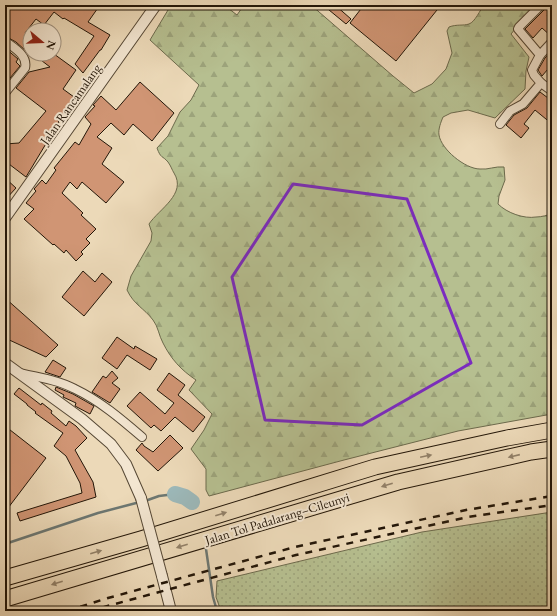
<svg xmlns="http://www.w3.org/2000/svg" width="557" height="616" viewBox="0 0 557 616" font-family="'EB Garamond',serif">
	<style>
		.grass { fill: url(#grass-dots); stroke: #6c6a4c }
		.forest { fill: url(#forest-firs); stroke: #6c6a4c }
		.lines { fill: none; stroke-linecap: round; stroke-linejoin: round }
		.stream { stroke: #6c7772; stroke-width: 2.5 }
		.river { stroke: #9cb8b9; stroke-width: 16 }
		.building { fill: #d09574; stroke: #231608 }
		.minor-casing { stroke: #554734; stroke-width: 10 }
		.tertiary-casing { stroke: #554734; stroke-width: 12 }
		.motorway-casing { stroke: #231608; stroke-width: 17 }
		.minor { stroke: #f3e6d1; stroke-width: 8 }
		.tertiary { stroke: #f3e6d1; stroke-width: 10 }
		.motorway { stroke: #ecd9b8; stroke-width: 15 }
		.rail { stroke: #231608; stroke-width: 2.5; stroke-dasharray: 7 7; stroke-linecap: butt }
		.tertiary-bridge-casing { stroke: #554734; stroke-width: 12; stroke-linecap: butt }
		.tertiary-bridge { stroke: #f3e6d1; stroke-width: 10 }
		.oneway { fill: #928169 }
		.marked { fill: none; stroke: #7b2cbf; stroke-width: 3; stroke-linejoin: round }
		.labels { text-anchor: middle; stroke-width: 4; stroke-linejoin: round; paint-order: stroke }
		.street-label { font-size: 13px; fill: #231608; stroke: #f3e6d1 }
	</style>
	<defs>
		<pattern id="grass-dots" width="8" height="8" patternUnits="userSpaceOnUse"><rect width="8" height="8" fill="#b6bf90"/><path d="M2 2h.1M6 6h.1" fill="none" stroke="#9ca37b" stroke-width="1.8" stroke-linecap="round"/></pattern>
		<pattern id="forest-firs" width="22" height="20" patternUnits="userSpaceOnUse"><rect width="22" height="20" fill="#b6bf90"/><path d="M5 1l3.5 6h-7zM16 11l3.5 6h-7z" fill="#9ca37b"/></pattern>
	</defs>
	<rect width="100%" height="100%" fill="#ecd9b8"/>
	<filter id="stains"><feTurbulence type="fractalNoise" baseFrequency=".005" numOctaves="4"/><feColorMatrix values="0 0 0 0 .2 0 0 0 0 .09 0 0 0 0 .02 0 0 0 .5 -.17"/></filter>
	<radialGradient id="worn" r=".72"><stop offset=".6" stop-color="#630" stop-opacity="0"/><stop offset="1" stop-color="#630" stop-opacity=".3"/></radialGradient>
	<path class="grass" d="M552,512V611H221L216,597L217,581L422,532Z"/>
	<path class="forest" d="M171,5H224L237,15L244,5H311L393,76L414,93L432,84L446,69L452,53L447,31L449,27C457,24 463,26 469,24C475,22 480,10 484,5H535L511,34L529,57L526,71L525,89L495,118L468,110L451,113L443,117C441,122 438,129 439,135C441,149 465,169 480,169C488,170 495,166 504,167L505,180L499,196L498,204C507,213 524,219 536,217C542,217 547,215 552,214V414L458,431L344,460L209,496L206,490V469L191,449L204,430L212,414L189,390L196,380C181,370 171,359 163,343C159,336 158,326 153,320C144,308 134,305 127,290L131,276L151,241L152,233L149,224C159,209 187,194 174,173C172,170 171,166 168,162C162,155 161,159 157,148L168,136L180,112L191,100L199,85L150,40Z"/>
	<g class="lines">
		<g class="stream">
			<path d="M145,501L159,496L175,494"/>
			<path d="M5,544L98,513L140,502"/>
			<path d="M206,549L213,597L217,611"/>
		</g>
		<path class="river" d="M175,494L185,497L192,502"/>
	</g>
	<g class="building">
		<path d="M9,5H100L88,22L110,35L101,50H100L83,73L75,64L94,36L64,18L63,19L54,12L44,25L36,19L25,33L30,36V52L27,50L26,51L16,42L5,36V11Z"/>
		<path d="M323,5H335L351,19L346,24Z"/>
		<path d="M364,5H441L396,61L350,23Z"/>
		<path d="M546,5H552V10L547,16L552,20V37L542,28L533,38L525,29L545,9Z"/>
		<path d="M5,48L18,59L16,62L20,66L5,84Z"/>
		<path d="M552,50V72L548,69L542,76L538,70L545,58Z"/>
		<path d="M33,54H54L76,70L63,89L74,97L58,121L59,122L26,177L5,161V144L19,143L46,111L16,88L29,72L50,67Z"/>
		<path d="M140,82L174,113L152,141L133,124L124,135L111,123L97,137L112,148L102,164L124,182L106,203L82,182L77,189L70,182L62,193L83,213L81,215L96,229L86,239L90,243L81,252L83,254L76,261L66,250L64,253L54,244L53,245L24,219L34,209L26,203L36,191L34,189L42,180L46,184L56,170L54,168L75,142L79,145L91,124L85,117L95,106L93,105L101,96L116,110Z"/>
		<path d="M540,92L552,101V124L535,110L524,124L529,128L521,138L506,125L514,115L527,108Z"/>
		<path d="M5,178L16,188L5,200Z"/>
		<path d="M83,271L95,282L102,273L112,282L84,316L62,297Z"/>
		<path d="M5,298L58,345L46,357L5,338Z"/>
		<path d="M117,337L134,349L135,346L157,359L150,370L127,355L117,369L102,358Z"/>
		<path d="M53,360L66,368L60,377L45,372Z"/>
		<path d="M112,371L118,378L112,383L120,389L110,403L92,392L103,376L106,378Z"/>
		<path d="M169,373L185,385L178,395L205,417L193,432L175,417L161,431L154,425L151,428L127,406L140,392L165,414L174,403L157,390Z"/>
		<path d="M56,387L73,394L94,406L90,414L75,406L76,403L63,397L64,395L55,390Z"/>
		<path d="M19,388L41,405L42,403L52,411L51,413L66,426L69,421L76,426L87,438L75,450L93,482L96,497L20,521L17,513L82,493L80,483L66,456L54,446L63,433L35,413L36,412L27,405V404L14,394Z"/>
		<path d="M5,426L46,458L5,512Z"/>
		<path d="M170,435L183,448L158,471L136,450L142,443L144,446L153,452Z"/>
	</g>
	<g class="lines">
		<g class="minor-casing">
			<g id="minor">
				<path d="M5,41C14,48 28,55 25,68L5,93"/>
				<path d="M540,55L552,42"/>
				<path d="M541,83L552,91"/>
				<path d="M500,124L510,111L523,104L541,83L534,75L532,70L540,55L518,29L519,27L541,5"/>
				<path d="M19,373C38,377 58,380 75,389C100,401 121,419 142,437"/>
			</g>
		</g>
		<g class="tertiary-casing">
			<g id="tertiary">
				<path d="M5,218L156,5"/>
				<path d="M5,363L82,419L111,444L126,464L141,498"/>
				<path d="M162,576L171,611"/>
			</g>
		</g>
		<g class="motorway-casing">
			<g id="motorway">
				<path d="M5,578L141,539L375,467L507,438L552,430"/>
				<path d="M5,599L398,482L531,452L552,449"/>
			</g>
		</g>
		<use href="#minor" class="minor"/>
		<use href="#tertiary" class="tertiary"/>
		<use href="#motorway" class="motorway"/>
		<g class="rail">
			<path d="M67,611L108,598L295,547L466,510L552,496"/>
			<path d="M89,611L296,555L468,517L552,505"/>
		</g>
		<g class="tertiary-bridge-casing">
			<path id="tertiary-bridge" d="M141,498L162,576"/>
		</g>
		<use href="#tertiary-bridge" class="tertiary-bridge"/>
	</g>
	<defs><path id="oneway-solid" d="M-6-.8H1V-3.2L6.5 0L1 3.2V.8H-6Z"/></defs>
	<g class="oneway">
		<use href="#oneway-solid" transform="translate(426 456) rotate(-12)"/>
		<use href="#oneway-solid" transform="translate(514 456) rotate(167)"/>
		<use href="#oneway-solid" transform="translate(387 485) rotate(163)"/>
		<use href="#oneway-solid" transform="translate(221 514) rotate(-17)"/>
		<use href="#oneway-solid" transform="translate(182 546) rotate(163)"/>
		<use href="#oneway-solid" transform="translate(96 552) rotate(-16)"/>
		<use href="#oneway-solid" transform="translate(57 583) rotate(163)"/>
	</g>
	<path class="marked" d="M293,184L407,199L471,363L362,425L265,420L232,277Z"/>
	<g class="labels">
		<g class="street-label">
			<text transform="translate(70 104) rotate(-55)" y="5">Jalan Rancamalang</text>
			<text transform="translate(277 518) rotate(-17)" y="5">Jalan Tol Padalarang–Cileunyi</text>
		</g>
	</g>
	<rect width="557" height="616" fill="none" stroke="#ecd9b8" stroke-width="20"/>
	<rect x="6" y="6" width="545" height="604" fill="none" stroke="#231608" stroke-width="2"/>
	<rect x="10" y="10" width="537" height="596" fill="none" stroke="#231608"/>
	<g transform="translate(42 42) rotate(109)"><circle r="19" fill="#f3e6d1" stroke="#a09381"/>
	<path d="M0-3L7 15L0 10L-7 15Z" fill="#8f2418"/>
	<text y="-6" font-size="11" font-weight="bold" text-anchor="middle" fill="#231608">N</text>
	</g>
	<rect width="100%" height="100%" filter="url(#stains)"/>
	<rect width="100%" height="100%" fill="url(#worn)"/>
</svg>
